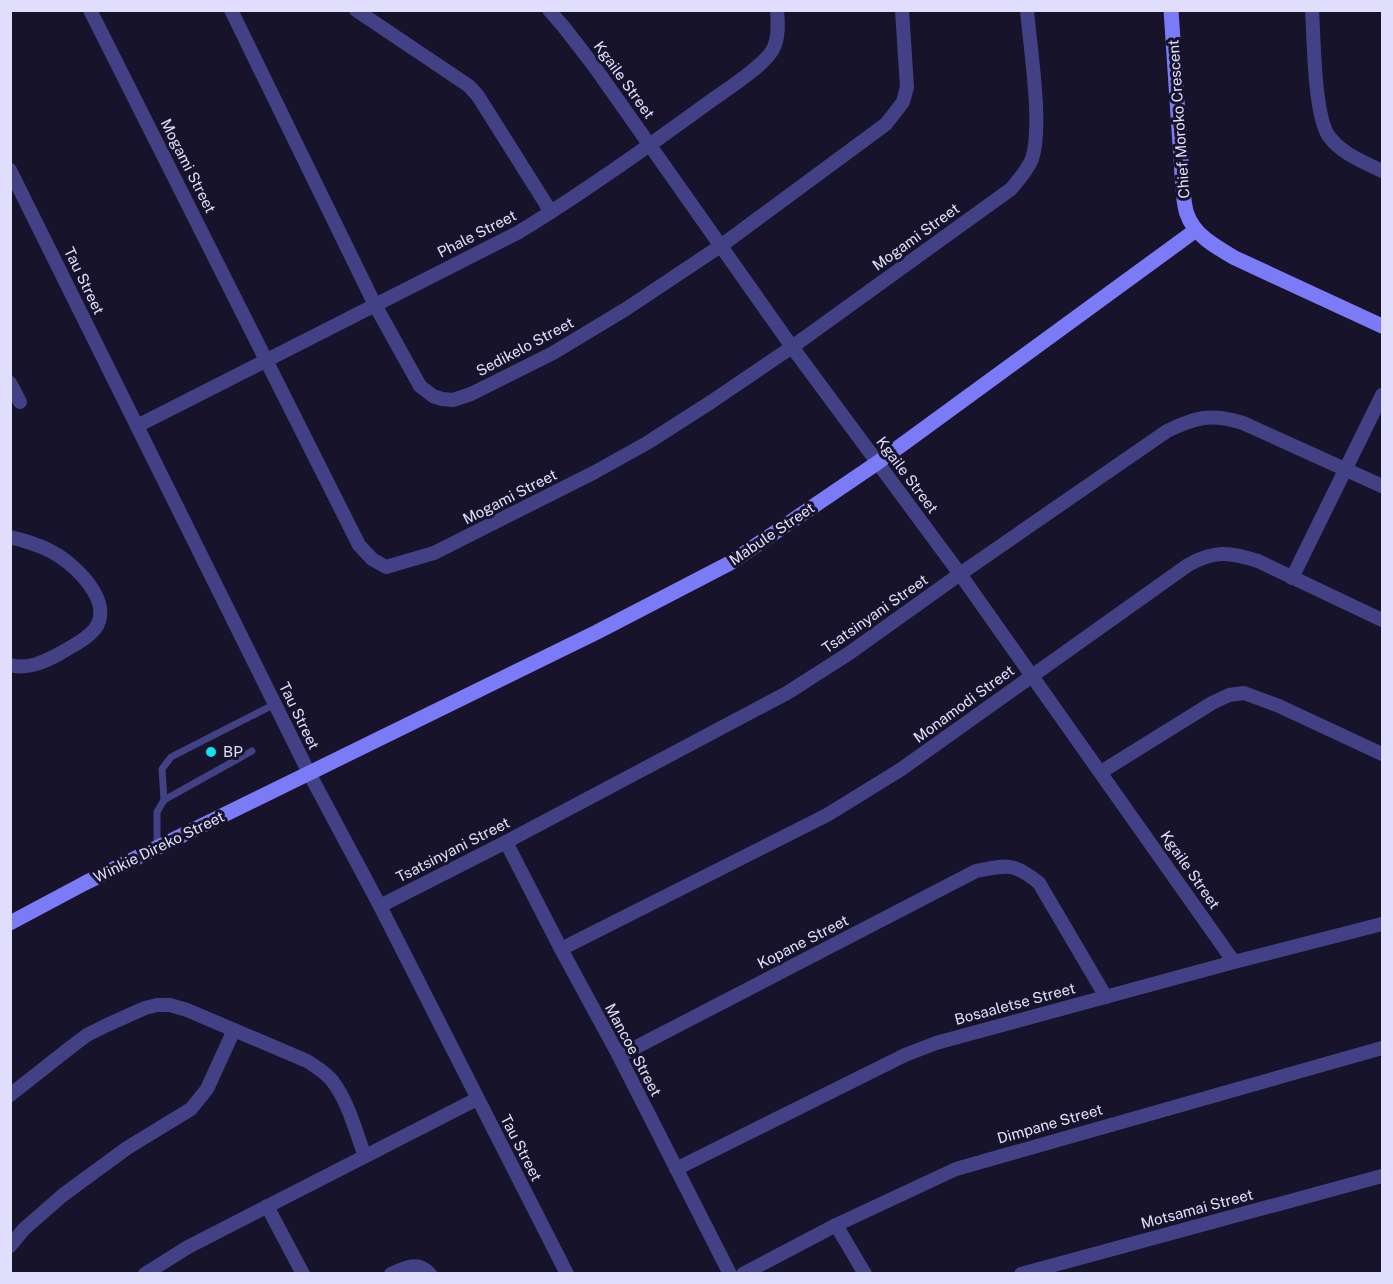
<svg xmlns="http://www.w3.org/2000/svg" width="1393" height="1284" viewBox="0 0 1393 1284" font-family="'Public Sans',sans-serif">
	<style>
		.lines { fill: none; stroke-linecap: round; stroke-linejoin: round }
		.lane { stroke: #434186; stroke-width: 7 }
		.street { stroke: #434186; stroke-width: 14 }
		.secondary { stroke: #7c7bf7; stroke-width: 15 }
		.poi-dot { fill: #16def1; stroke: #16132a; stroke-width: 2 }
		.labels { text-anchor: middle; stroke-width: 6; stroke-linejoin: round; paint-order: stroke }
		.street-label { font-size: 15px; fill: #e1defd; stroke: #16132a }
		.poi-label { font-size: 15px; fill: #e1defd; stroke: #16132a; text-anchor: start }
	</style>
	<rect width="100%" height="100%" fill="#16132a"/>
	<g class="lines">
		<g class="lane">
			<path d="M164,800L162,769L171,757L275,704"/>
			<path d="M157,848V812L164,800L252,751"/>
		</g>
		<g class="street">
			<path d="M90,10L359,545L372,559L386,567L434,553L595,472L647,443L711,402L792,347L1011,189C1019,179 1027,171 1032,159C1043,125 1030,48 1027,10"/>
			<path d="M231,10L375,305L420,386L433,396L442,399L453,400L471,394L553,353L626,309L722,245L886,124L903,102L907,87L902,10"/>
			<path d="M356,10L469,86L478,96L551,212"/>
			<path d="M549,10L563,26L594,66L792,347L960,574L1234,962"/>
			<path d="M1312,10C1314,40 1314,112 1328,135C1340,153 1364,162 1382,171"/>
			<path d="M10,170L309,773L380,906L567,1274"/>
			<path d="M10,383L20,402"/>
			<path d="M137,426L519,232C586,191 649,146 712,100C728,89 768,63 774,47C779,36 778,22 777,10"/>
			<path d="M10,537C25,541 41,545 54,553C76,565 116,604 94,630C85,641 70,647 59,654C44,662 27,670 10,665"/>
			<path d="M1292,578L1382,395"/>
			<path d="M1101,772L1212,703L1229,695L1244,693L1279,706L1382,754"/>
			<path d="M506,842L561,949L619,1056L730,1274"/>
			<path d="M380,906L506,842L787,693L848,654L960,574L1167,431C1196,417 1211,413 1243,423L1382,486"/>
			<path d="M561,949L827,815L900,770L1188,565C1214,550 1230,552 1258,561L1382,620"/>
			<path d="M619,1056L976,871C1007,865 1013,862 1039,883L1106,997"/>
			<path d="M10,1095L71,1047L87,1035L107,1025L145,1008L157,1005H170L187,1010L307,1061C316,1067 327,1073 333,1082C349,1103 356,1133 365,1156"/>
			<path d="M676,1169L905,1055L936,1043L1234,962L1382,924"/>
			<path d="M267,1206L303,1274"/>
			<path d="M836,1225L865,1274"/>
			<path d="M10,1246L24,1229L63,1195L127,1148L191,1109L207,1089L234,1030"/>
			<path d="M145,1274L188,1247L477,1099"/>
			<path d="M391,1274C406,1267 418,1261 430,1274"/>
			<path d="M743,1274L836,1225L956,1169L1382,1048"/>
			<path d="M1021,1274L1382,1176"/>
		</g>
		<g class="secondary">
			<path d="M1171,10L1183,190C1184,197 1184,206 1187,214C1194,235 1216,247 1235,258L1382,326"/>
			<path d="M10,923L85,883L597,632L730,563L877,463L1196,230"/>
		</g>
	</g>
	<circle class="poi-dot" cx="211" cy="752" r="6"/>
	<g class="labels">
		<g class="street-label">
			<text transform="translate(624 80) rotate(54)" y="5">Kgaile Street</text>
			<text transform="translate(1179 119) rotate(-94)" y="5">Chief Moroko Crescent</text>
			<text transform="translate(188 166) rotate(63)" y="5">Mogami Street</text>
			<text transform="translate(477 234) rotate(-27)" y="5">Phale Street</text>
			<text transform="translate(916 237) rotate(-36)" y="5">Mogami Street</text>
			<text transform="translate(84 281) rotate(64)" y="5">Tau Street</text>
			<text transform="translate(525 347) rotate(-28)" y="5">Sedikelo Street</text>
			<text transform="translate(907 475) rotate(53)" y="5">Kgaile Street</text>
			<text transform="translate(510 497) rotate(-27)" y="5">Mogami Street</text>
			<text transform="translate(772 534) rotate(-34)" y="5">Mabule Street</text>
			<text transform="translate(875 614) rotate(-35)" y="5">Tsatsinyani Street</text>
			<text transform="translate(964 704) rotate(-36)" y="5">Monamodi Street</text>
			<text transform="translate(299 716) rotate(64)" y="5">Tau Street</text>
			<text transform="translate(159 847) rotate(-26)" y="5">Winkie Direko Street</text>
			<text transform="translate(453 850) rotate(-27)" y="5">Tsatsinyani Street</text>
			<text transform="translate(1190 870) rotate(55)" y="5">Kgaile Street</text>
			<text transform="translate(803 942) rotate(-27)" y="5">Kopane Street</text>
			<text transform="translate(1015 1004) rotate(-15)" y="5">Bosaaletse Street</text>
			<text transform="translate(633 1050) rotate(62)" y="5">Mancoe Street</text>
			<text transform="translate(1050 1124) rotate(-16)" y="5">Dimpane Street</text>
			<text transform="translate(521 1148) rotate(63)" y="5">Tau Street</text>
			<text transform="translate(1197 1209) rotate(-15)" y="5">Motsamai Street</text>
		</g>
		<g class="poi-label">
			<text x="223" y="757">BP</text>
		</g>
	</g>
	<rect width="1393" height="1284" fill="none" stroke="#e1defd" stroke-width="24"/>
</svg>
